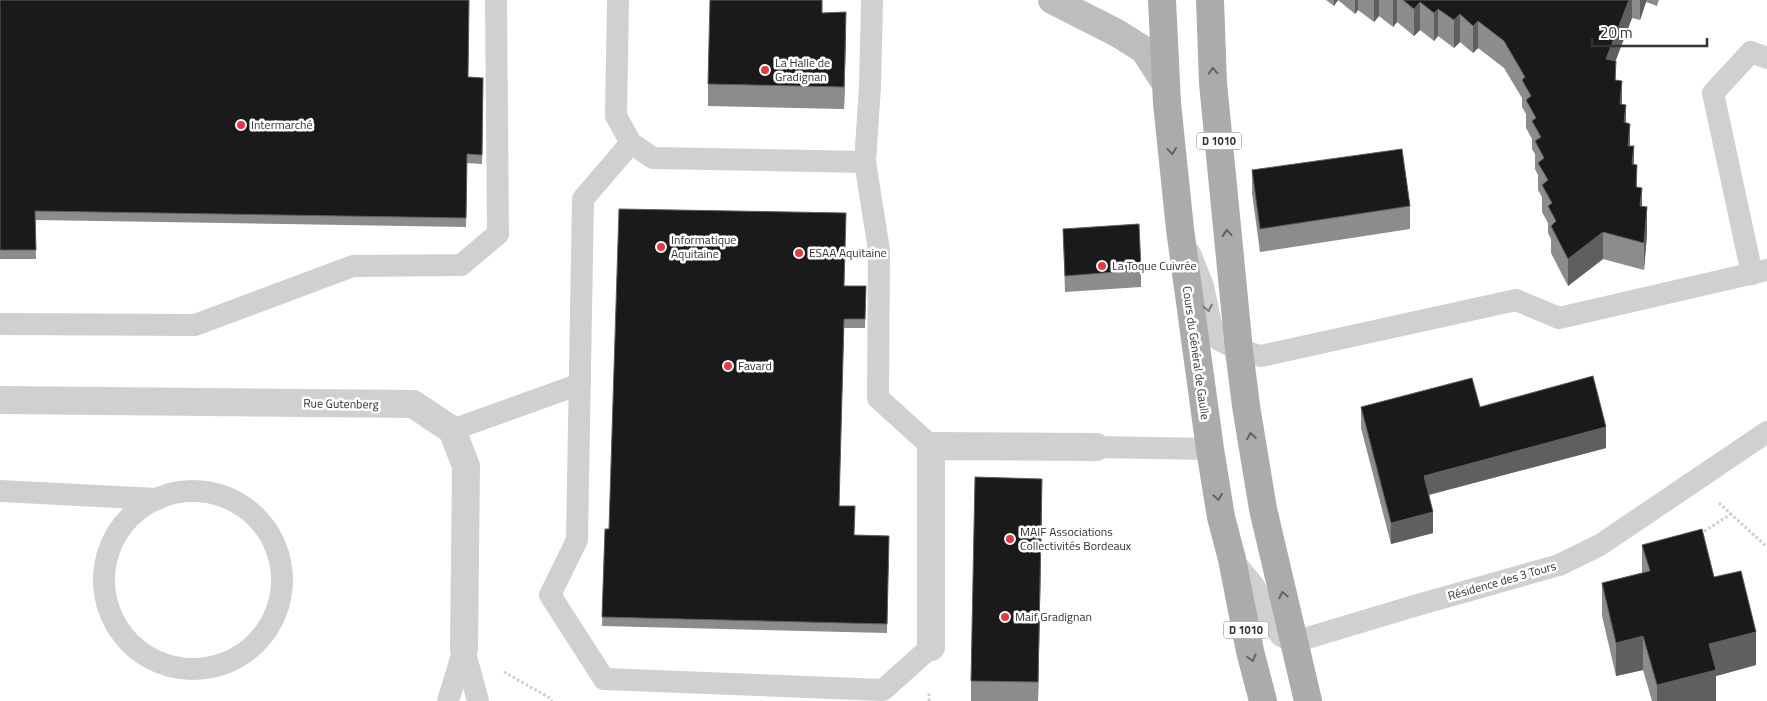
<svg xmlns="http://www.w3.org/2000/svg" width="1767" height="701" viewBox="0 0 1767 701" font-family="'Titillium Web',sans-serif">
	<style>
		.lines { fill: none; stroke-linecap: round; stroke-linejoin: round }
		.path { stroke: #cdcdcd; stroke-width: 3; stroke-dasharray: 2.5 2.5; stroke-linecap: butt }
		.lane { stroke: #d0d0d0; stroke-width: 22 }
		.street { stroke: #d0d0d0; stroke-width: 28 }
		.secondary { stroke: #bdbdbd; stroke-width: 28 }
		.primary { stroke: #ababab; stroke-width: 28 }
		.wall { fill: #8c8c8c }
		.shaded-wall { fill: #5f5f5f }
		.building { fill: #1a1a1a; stroke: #5f5f5f }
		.oneway { stroke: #636363 }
		.oneway2 { stroke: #7a7a7a }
		.poi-dot { fill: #e63946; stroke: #fff; stroke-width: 2 }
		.labels { text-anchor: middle; stroke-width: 5; stroke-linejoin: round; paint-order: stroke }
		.shield { fill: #fff; stroke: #707070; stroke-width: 1 }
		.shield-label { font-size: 11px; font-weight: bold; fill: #333 }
		.poi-label { font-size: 12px; fill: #333; stroke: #fff; text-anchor: start }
		.street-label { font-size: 12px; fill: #333; stroke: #fff }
	</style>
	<rect width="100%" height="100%" fill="#fff"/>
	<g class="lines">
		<g class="path">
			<path d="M1719,503L1767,547"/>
			<path d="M1700,534L1731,514"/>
			<path d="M504,672L550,698L552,701"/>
			<path d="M929,701V692"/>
		</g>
		<g class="lane">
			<path d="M618,0L616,116L631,143L653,158L865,162L870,87L872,0"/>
			<path d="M631,143L583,199L577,540L550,595L604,679L883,690L931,647"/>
			<path d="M865,162L879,250L878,398L931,446"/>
			<path d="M1190,253L1203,286L1212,329L1219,340L1239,350L1261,356L1516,300L1559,318L1767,270"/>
			<path d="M1752,274L1713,93L1751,52L1767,58"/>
			<path d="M0,324L195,325L353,266L461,265L498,234L496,0"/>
			<path d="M452,430L580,384"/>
			<path d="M1096,447L1210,449"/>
			<path d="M0,491L157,499"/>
			<circle cx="193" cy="580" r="89"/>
			<path d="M1232,559L1254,586L1267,614L1281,636L1294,642L1414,606L1559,565L1600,545L1767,432"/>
			<path d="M464,649L478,701"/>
			<path d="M448,701L464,649"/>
		</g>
		<g class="street">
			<path d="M0,400L413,404L452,430L466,466L464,649"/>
			<path d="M931,647V446L1096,447"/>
		</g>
		<path class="secondary" d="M1052,0L1117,33L1144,50L1166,84"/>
		<g class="primary">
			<path d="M1162,0L1167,103L1180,229L1210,449L1221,517L1232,559L1250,651L1263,701"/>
			<path d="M1210,0L1213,83L1239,350L1246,406L1263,509L1308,701"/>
		</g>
	</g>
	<g class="wall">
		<path d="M0,0L468,77L483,78L482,164L467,163L466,227L35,220L36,259H0Z"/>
		<path d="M1326,0H1659L1657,6L1646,2L1640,20L1632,18L1615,61L1616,80L1626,123L1637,187L1642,206L1647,234L1644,270L1603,259L1568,286L1551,253V239L1548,233V223L1542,212V197L1538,190V175L1535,169V154L1532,149V139L1526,128V114L1522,107V98L1504,68L1478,48L1473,53L1460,42L1454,48L1438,36L1434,41L1420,30L1414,36L1397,22L1393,27L1379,16L1374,22L1358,10L1355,14L1338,0L1334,6Z"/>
		<path d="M822,13L846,34L844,109L708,106V84Z"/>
		<path d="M1252,170L1410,206V229L1260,252L1252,193Z"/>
		<path d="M1063,229L1141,270V287L1065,292Z"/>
		<path d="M845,286H866L865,328H844L839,506L854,535L889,536L887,633L602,626L605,529H609Z"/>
		<path d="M1361,407H1480L1606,448L1429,495L1433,533L1391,544L1361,428Z"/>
		<path d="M1042,506L1038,701H971V681Z"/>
		<path d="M1642,545L1714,577L1756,665L1716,676V701H1652L1643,670L1616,676L1602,616V583L1642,573Z"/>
	</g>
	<g class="shaded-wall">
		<path d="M1334,0H1338L1334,6Z"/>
		<path d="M1355,0H1358V10L1355,14Z"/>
		<path d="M1374,0H1379V16L1374,22Z"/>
		<path d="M1393,0H1397V22L1393,27Z"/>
		<path d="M1629,0H1632V18L1606,86V59Z"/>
		<path d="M1640,0H1646V2L1640,20Z"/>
		<path d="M1420,2V30L1414,36V9Z"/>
		<path d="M1438,9V36L1434,41V13Z"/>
		<path d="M846,12V34L844,109V87Z"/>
		<path d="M1460,14V42L1454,48V20Z"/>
		<path d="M1478,21V48L1473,53V26Z"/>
		<path d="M1622,81V108L1620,104Z"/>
		<path d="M1626,105V132L1624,122Z"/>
		<path d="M1630,124V151L1628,146Z"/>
		<path d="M1634,146V174L1632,164Z"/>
		<path d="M1637,165V193L1636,187Z"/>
		<path d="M1642,188V216L1640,206Z"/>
		<path d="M1647,207V234L1644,270V243Z"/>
		<path d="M1603,232V259L1568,286V259Z"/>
		<path d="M1606,427V448L1424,496V476Z"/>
		<path d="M1042,479V506L1038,701V682Z"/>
		<path d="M1433,512V533L1391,544V523Z"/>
		<path d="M1756,632V665L1716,676V701H1657V685L1709,644Z"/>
		<path d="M1643,636V670L1616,676V643Z"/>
	</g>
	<g class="building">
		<path d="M0,0H469L468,77L483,78L482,155L467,154L466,218L35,211L36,250H0Z"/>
		<path d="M710,0H822V13L846,12L844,87L708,84Z"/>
		<path d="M1403,0H1629L1606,59L1616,61L1615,80L1622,81L1620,104L1626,105L1624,122L1630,124L1628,146H1634L1632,164L1637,165L1636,187L1642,188L1640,206L1647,207L1644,243L1603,232L1568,259L1551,226L1556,221L1548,206L1552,203L1542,185L1548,180L1538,163L1544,158L1535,141L1541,137L1532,121L1536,118L1526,100L1531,96L1522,80L1525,77L1504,41L1478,21L1473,26L1460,14L1454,20L1438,9L1434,13L1420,2L1414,9Z"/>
		<path d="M1402,149L1410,206L1260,229L1252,170Z"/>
		<path d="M619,209L846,213L844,286H866L865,319H844L839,506H855L854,535L889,536L887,624L602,617L605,529H609Z"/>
		<path d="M1139,224L1141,270L1065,276L1063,229Z"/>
		<path d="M1593,376L1606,427L1424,476L1433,512L1391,523L1361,407L1472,378L1480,407Z"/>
		<path d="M975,477L1042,479L1038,682L971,681Z"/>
		<path d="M1702,529L1714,577L1741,571L1756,632L1709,644L1716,670L1657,685L1643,636L1616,643L1602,583L1650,571L1642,545Z"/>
	</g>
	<defs><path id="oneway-chevron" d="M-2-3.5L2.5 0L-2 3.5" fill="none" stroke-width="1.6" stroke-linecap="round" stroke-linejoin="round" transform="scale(1.25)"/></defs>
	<g class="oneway">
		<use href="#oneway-chevron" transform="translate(1213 71) rotate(-92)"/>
		<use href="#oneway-chevron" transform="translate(1172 151) rotate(84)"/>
		<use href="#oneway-chevron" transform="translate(1227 233) rotate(-95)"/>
		<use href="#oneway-chevron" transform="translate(1251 436) rotate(-99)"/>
		<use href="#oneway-chevron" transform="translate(1218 497) rotate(80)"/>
		<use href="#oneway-chevron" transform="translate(1283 595) rotate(-103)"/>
		<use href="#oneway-chevron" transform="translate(1252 658) rotate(75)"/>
	</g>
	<use class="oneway2" href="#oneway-chevron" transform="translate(1208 308) rotate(78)"/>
	<g class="poi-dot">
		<circle cx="765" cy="70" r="5"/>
		<circle cx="241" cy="125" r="5"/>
		<circle cx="661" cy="247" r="5"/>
		<circle cx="799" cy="253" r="5"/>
		<circle cx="1102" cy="266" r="5"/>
		<circle cx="728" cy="366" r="5"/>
		<circle cx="1010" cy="539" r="5"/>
		<circle cx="1005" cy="617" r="5"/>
	</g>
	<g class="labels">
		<g class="shield">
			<rect x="1196.5" y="132.5" width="45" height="17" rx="4"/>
			<rect x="1223.5" y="621.5" width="45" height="17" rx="4"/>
		</g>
		<g class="shield-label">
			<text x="1219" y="145">D 1010</text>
			<text x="1246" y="634">D 1010</text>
		</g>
		<g class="poi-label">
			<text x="775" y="67">La Halle de<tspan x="775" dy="14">Gradignan</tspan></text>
			<text x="251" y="129">Intermarché</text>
			<text x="671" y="244">Informatique<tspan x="671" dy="14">Aquitaine</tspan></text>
			<text x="809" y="257">ESAA Aquitaine</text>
			<text x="1112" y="270">La Toque Cuivrée</text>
			<text x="738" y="370">Favard</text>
			<text x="1020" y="536">MAIF Associations<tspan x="1020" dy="14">Collectivités Bordeaux</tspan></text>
			<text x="1015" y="621">Maif Gradignan</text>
		</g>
		<g class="street-label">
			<text transform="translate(1196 353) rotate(82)" y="4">Cours du Général de Gaulle</text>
			<text transform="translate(341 404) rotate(1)" y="4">Rue Gutenberg</text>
			<text transform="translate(1502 581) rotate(-16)" y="4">Résidence des 3 Tours</text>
		</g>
	</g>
	<path d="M1592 38v8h115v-8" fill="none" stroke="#333333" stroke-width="2.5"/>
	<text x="1600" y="38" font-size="15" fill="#333333" stroke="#ffffff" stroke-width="4" paint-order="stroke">20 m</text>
</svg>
